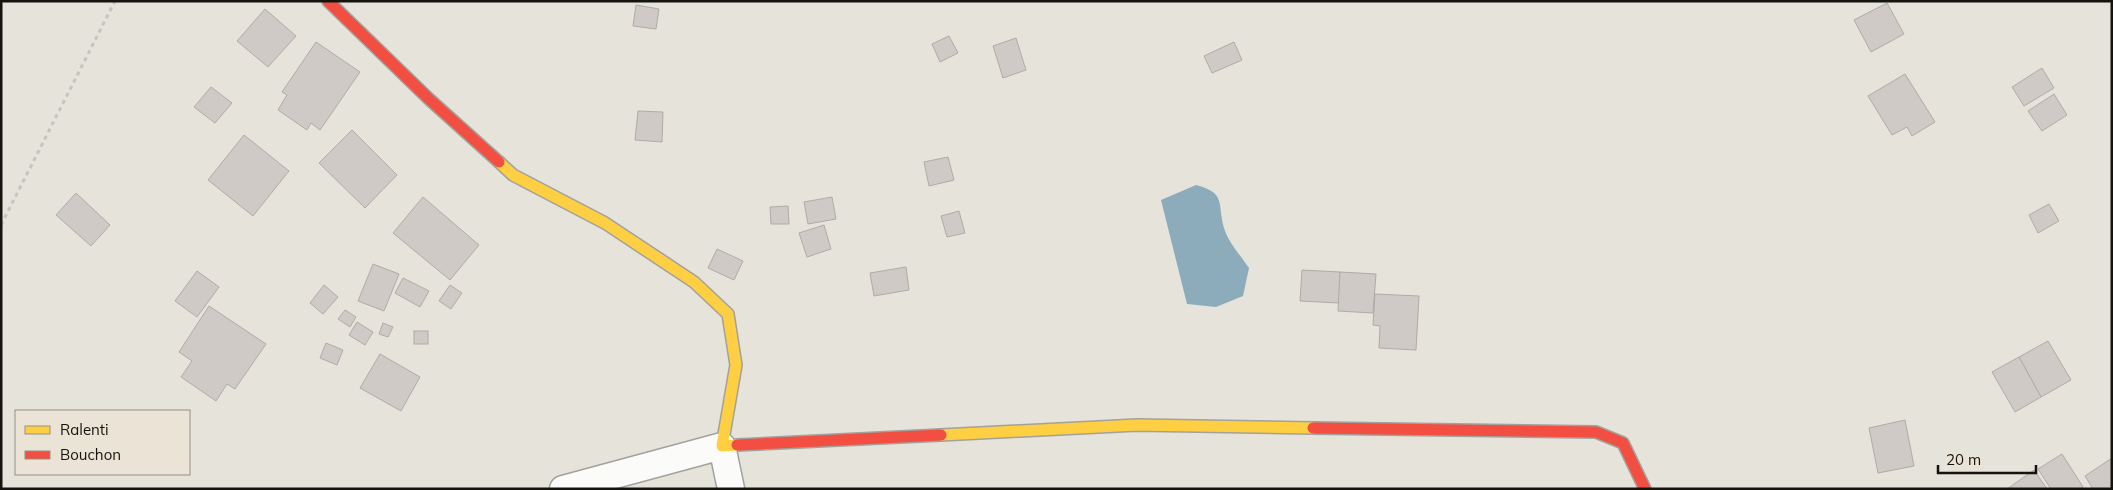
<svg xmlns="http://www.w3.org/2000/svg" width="2113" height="490" viewBox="0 0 2113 490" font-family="Mulish,sans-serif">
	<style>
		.water { fill: #8dacbb }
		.building { fill: #cfcac6; stroke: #afaba6 }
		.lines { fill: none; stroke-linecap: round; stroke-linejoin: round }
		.street-casing { stroke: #a3a19b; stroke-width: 29 }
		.slow-casing { stroke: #a3a19b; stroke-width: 14 }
		.jam-casing { stroke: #a3a19b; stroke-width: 14 }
		.path { stroke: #c5c4c1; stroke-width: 3; stroke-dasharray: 4 4; stroke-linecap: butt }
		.street { stroke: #fbfbfa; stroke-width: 26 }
		.slow { stroke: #ffcf43; stroke-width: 11 }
		.jam { stroke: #f24e42; stroke-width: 11 }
	</style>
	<rect width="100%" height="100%" fill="#e6e3db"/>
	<path class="water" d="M1196,185C1227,193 1217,204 1224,228C1228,242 1241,256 1249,268L1243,296L1216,307L1187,304L1161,200Z"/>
	<g class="building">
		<path d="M1887,3L1904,34L1871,52L1854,20Z"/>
		<path d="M636,5L659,9L656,29L633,26Z"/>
		<path d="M265,9L296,36L268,67L237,41Z"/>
		<path d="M949,36L958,53L940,62L932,44Z"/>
		<path d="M1016,38L1026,70L1003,78L993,46Z"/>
		<path d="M316,42L360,72L320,130L311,123L307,130L278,110L287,95L282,92Z"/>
		<path d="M1234,42L1242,60L1212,73L1204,56Z"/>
		<path d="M2042,68L2054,88L2024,106L2012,87Z"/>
		<path d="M1905,74L1935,122L1912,136L1907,127L1892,135L1868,96Z"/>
		<path d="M211,87L232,103L215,123L194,107Z"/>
		<path d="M2054,94L2067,115L2042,131L2028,111Z"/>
		<path d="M638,111L663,112L662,142L635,140Z"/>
		<path d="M352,130L397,175L365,208L319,163Z"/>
		<path d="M244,135L289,171L253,216L208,180Z"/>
		<path d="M948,157L954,180L929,186L924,162Z"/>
		<path d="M76,193L110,225L91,246L56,215Z"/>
		<path d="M423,197L479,245L450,280L393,233Z"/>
		<path d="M832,197L836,219L808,224L804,202Z"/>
		<path d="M2049,204L2059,221L2038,233L2029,215Z"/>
		<path d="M788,206L789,224H771L770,207Z"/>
		<path d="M959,211L965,233L947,237L941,216Z"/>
		<path d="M824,225L831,249L807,257L799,233Z"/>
		<path d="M717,249L743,261L734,280L708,268Z"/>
		<path d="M373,264L399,274L384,311L358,301Z"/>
		<path d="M906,267L909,290L874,296L870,273Z"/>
		<path d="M1302,270L1340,272L1339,303L1300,301Z"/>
		<path d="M197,271L219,287L197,317L175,301Z"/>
		<path d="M1340,272L1376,274L1373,313L1338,311Z"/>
		<path d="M403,278L429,291L420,307L395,293Z"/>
		<path d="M324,285L338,297L323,314L310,303Z"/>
		<path d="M450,285L462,293L451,309L439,301Z"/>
		<path d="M1375,294L1419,296L1416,350L1379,348L1380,326L1373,325Z"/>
		<path d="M209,306L266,344L235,389L227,384L216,401L181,377L192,361L179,352Z"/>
		<path d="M345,310L356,317L350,327L338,319Z"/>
		<path d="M357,322L373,332L365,345L349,335Z"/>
		<path d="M383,323L393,327L388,337L379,334Z"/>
		<rect x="414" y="331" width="14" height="13"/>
		<path d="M2048,341L2071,380L2041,397L2019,357Z"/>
		<path d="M326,343L343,350L337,365L320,358Z"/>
		<path d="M380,354L420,377L401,411L360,388Z"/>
		<path d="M2019,357L2041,397L2015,412L1992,372Z"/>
		<path d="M1905,420L1914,466L1878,473L1869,428Z"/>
		<path d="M2062,454L2083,487L2080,489H2051L2038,469Z"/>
		<path d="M2112,458V489H2093L2085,476Z"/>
		<path d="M2034,470L2047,489H2007Z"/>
	</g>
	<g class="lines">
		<g class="street-casing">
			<path id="street" d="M563,489L722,446L731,489"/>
		</g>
		<g class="slow-casing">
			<g id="slow">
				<path d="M499,162L513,175L605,223L694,282L728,314L736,365L722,446L737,445"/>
				<path d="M941,435L1137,425L1313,428"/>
			</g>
		</g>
		<g class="jam-casing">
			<g id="jam">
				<path d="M328,1L429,99L499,162"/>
				<path d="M1313,428L1596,432L1623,443L1645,489"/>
				<path d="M737,445L941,435"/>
			</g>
		</g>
		<path class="path" d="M1,225L115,1"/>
		<use href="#street" class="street"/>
		<use href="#slow" class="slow"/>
		<use href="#jam" class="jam"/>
	</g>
	<rect width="2113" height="490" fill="none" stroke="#15130e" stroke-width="5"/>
	<rect x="15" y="410" width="175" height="65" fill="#ebe4d6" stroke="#959086"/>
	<rect x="25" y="426" width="25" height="8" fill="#ffcf43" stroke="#959086"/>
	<text x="60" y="435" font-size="15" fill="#15130e">Ralenti</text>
	<rect x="25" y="451" width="25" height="8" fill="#f24e42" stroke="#959086"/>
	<text x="60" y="460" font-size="15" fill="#15130e">Bouchon</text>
	<path d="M1938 465v8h98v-8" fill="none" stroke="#15130e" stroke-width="2.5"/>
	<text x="1946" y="465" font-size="15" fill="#15130e" stroke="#ebe4d6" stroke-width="4" paint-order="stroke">20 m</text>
</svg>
